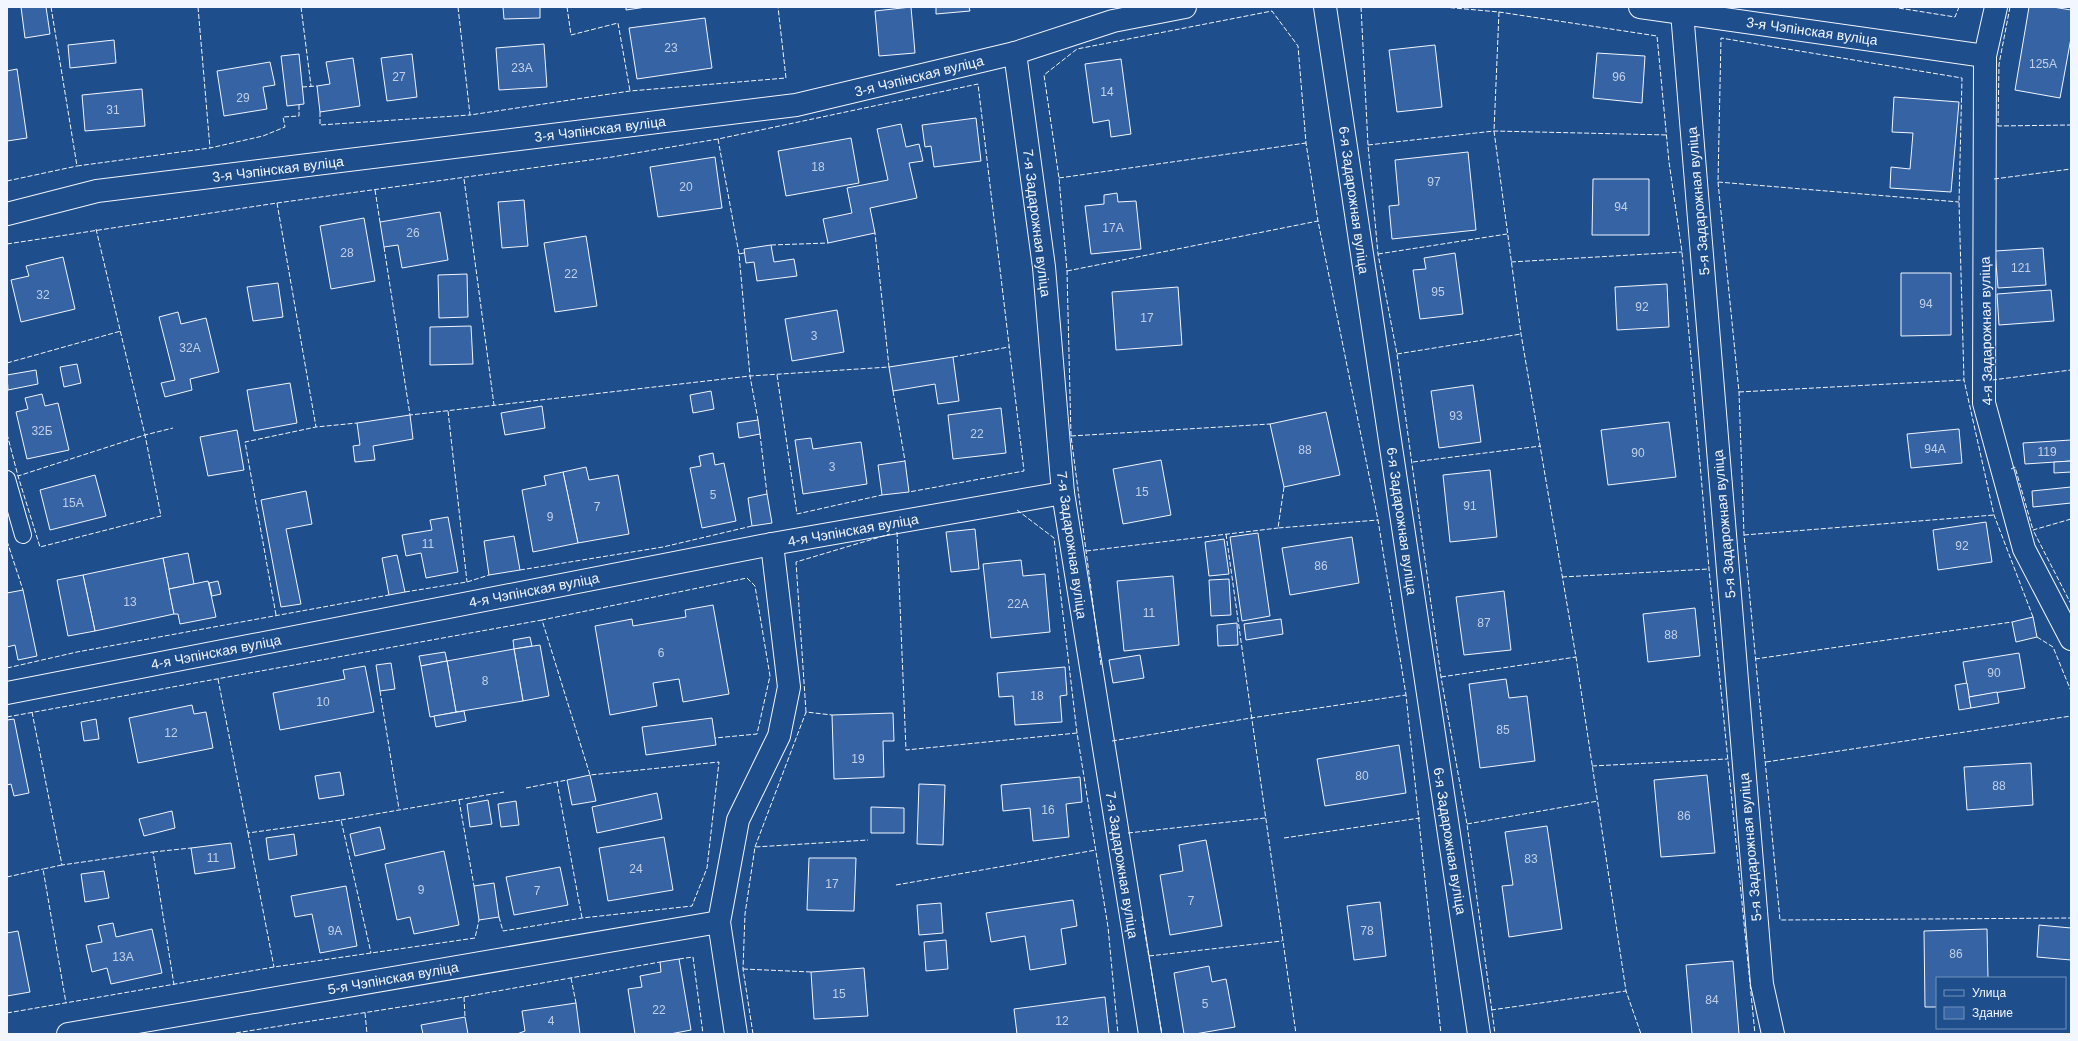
<svg xmlns="http://www.w3.org/2000/svg" width="2078" height="1041" viewBox="0 0 2078 1041" font-family="Helvetica,sans-serif">
	<style>
		.building { fill: #3563a3; stroke: #f2f6ff }
		.lines { fill: none; stroke-linecap: round; stroke-linejoin: round }
		.lane-casing { stroke: #f2f6ff; stroke-width: 18 }
		.street-casing { stroke: #f2f6ff; stroke-width: 24 }
		.lane { stroke: #1f4e8c; stroke-width: 16 }
		.street { stroke: #1f4e8c; stroke-width: 22 }
		.fence { stroke: #f2f6ff; stroke-width: 1; stroke-dasharray: 5 2; stroke-linecap: butt }
		.labels { text-anchor: middle; stroke-width: 3; stroke-linejoin: round; paint-order: stroke }
		.number-label { font-size: 12px; fill: #c3d1e8 }
		.street-label { font-size: 14px; fill: #f2f6ff; stroke: #1f4e8c }
	</style>
	<rect width="100%" height="100%" fill="#1f4e8c"/>
	<g class="building">
		<path d="M21,7H46L50,34L25,38Z"/>
		<path d="M503,7H540V18L504,19Z"/>
		<path d="M626,7H646L626,10Z"/>
		<path d="M911,7L915,53L879,56L875,11Z"/>
		<path d="M936,7H969L970,11L936,14Z"/>
		<path d="M2029,7H2053L2071,10V38L2060,98L2015,90Z"/>
		<path d="M705,18L712,68L637,79L629,28Z"/>
		<path d="M114,40L116,63L70,68L68,45Z"/>
		<path d="M544,44L547,87L499,90L496,48Z"/>
		<path d="M1435,45L1442,107L1397,112L1389,50Z"/>
		<path d="M1597,53L1645,56L1642,103L1593,98Z"/>
		<path d="M299,54L304,104L287,106L281,56Z"/>
		<path d="M412,54L417,97L387,101L381,58Z"/>
		<path d="M353,58L360,106L320,112L317,86L330,84L326,62Z"/>
		<path d="M1121,59L1131,134L1111,137L1109,120L1093,123L1085,64Z"/>
		<path d="M270,62L275,85L263,87L267,109L224,116L217,71Z"/>
		<path d="M17,69L27,138L7,141V71Z"/>
		<path d="M142,89L145,126L85,131L82,95Z"/>
		<path d="M1894,97L1959,102L1951,192L1890,188L1891,167L1910,169L1913,133L1892,132Z"/>
		<path d="M976,118L981,161L934,167L931,146L925,147L922,125Z"/>
		<path d="M901,124L906,147L919,144L923,161L909,163L917,198L870,208L875,233L828,243L823,219L852,213L847,188L888,180L877,129Z"/>
		<path d="M851,138L859,183L786,196L778,151Z"/>
		<path d="M1468,152L1476,230L1392,239L1389,206L1399,205L1395,160Z"/>
		<path d="M715,157L722,208L658,217L650,167Z"/>
		<path d="M1593,179H1649V235H1592Z"/>
		<path d="M1117,193L1118,202L1136,201L1141,249L1091,254L1085,206L1104,204V195Z"/>
		<path d="M524,200L528,246L502,248L498,202Z"/>
		<path d="M440,212L448,260L402,268L398,245L384,247L380,222Z"/>
		<path d="M364,218L375,281L331,289L320,226Z"/>
		<path d="M586,236L597,306L555,312L544,243Z"/>
		<path d="M771,245L774,262L794,259L797,276L757,281L754,262L746,263L744,249Z"/>
		<path d="M2043,248L2046,285L1998,288L1995,251Z"/>
		<path d="M1455,253L1463,314L1420,319L1413,270L1426,269L1424,258Z"/>
		<path d="M63,257L75,309L21,322L11,280L29,276L26,266Z"/>
		<path d="M1901,273H1951V335L1901,336Z"/>
		<path d="M467,274L468,317L439,318L438,275Z"/>
		<path d="M278,283L283,317L253,321L247,287Z"/>
		<path d="M1667,284L1669,327L1617,330L1615,287Z"/>
		<path d="M1178,287L1182,345L1116,350L1112,292Z"/>
		<path d="M2051,290L2054,321L1999,325L1997,294Z"/>
		<path d="M837,310L844,352L792,361L785,319Z"/>
		<path d="M178,312L181,324L206,318L219,372L190,379L192,390L165,397L161,383L175,380L159,317Z"/>
		<path d="M471,326L473,364L430,365V327Z"/>
		<path d="M953,357L959,401L938,404L935,384L893,391L889,367Z"/>
		<path d="M77,364L81,383L64,387L60,367Z"/>
		<path d="M36,370L38,384L8,390L7,375Z"/>
		<path d="M290,383L297,423L254,431L247,390Z"/>
		<path d="M1473,385L1481,442L1439,448L1431,391Z"/>
		<path d="M711,391L714,409L693,413L690,395Z"/>
		<path d="M42,394L45,406L58,403L69,450L27,459L16,412L28,409L25,398Z"/>
		<path d="M542,406L545,428L505,435L501,413Z"/>
		<path d="M1001,408L1006,453L953,459L948,415Z"/>
		<path d="M1326,412L1340,475L1284,487L1270,424Z"/>
		<path d="M410,415L413,439L373,446L375,460L355,462L353,446L360,445L357,423Z"/>
		<path d="M758,420L760,434L739,438L737,423Z"/>
		<path d="M1669,422L1676,477L1608,485L1601,430Z"/>
		<path d="M1959,429L1962,463L1911,468L1907,434Z"/>
		<path d="M237,430L244,470L208,476L200,437Z"/>
		<path d="M811,438L813,449L861,442L867,484L803,494L795,440Z"/>
		<path d="M2071,440V461L2025,464L2023,443Z"/>
		<path d="M713,453L715,465L724,463L736,521L702,528L690,468L701,466L699,456Z"/>
		<path d="M1161,460L1171,515L1123,524L1113,469Z"/>
		<path d="M905,461L909,492L882,495L878,465Z"/>
		<path d="M2071,461V472L2054,473V462Z"/>
		<path d="M586,467L589,480L618,475L629,534L578,543L563,472Z"/>
		<path d="M1490,470L1497,537L1450,542L1443,475Z"/>
		<path d="M563,472L578,543L533,552L522,490L546,485L544,476Z"/>
		<path d="M95,475L106,516L50,530L40,490Z"/>
		<path d="M2071,487V503L2033,507L2032,491Z"/>
		<path d="M306,491L312,524L286,529L301,604L281,607L261,500Z"/>
		<path d="M767,494L772,523L752,526L748,498Z"/>
		<path d="M448,517L458,572L426,578L421,553L406,556L402,535L432,530L430,520Z"/>
		<path d="M1986,522L1992,562L1938,570L1933,530Z"/>
		<path d="M975,529L979,569L951,572L946,532Z"/>
		<path d="M1258,533L1270,616L1242,621L1230,537Z"/>
		<path d="M514,536L520,570L489,575L484,541Z"/>
		<path d="M1352,537L1359,583L1290,595L1282,548Z"/>
		<path d="M1224,539L1229,574L1209,576L1205,542Z"/>
		<path d="M188,553L194,584L169,589L163,558Z"/>
		<path d="M397,555L405,592L389,595L382,558Z"/>
		<path d="M163,558L174,614L95,631L83,575Z"/>
		<path d="M1021,560L1023,576L1045,574L1050,632L991,638L983,564Z"/>
		<path d="M83,575L95,631L68,636L57,580Z"/>
		<path d="M1173,576L1179,645L1124,651L1117,581Z"/>
		<path d="M1229,579L1231,615L1211,616L1209,580Z"/>
		<path d="M208,581L216,617L180,624L178,614H174L169,589Z"/>
		<path d="M218,581L221,594L212,596L209,583Z"/>
		<path d="M23,590L37,656L18,660L15,645L7,647V593Z"/>
		<path d="M1504,591L1511,650L1464,655L1456,597Z"/>
		<path d="M713,605L729,694L683,702L679,679L653,683L657,706L610,715L595,626L632,619L633,626L686,617L685,610Z"/>
		<path d="M1695,608L1700,656L1648,662L1643,614Z"/>
		<path d="M2033,617L2037,637L2016,642L2012,622Z"/>
		<path d="M1281,619L1283,634L1246,640L1244,624Z"/>
		<path d="M1237,623L1238,645L1218,646L1217,625Z"/>
		<path d="M530,637L532,646L514,649L513,640Z"/>
		<path d="M540,645L549,696L523,701L514,649Z"/>
		<path d="M514,649L523,701L456,712L447,661Z"/>
		<path d="M445,652L447,661L421,666L419,656Z"/>
		<path d="M2019,653L2025,688L1969,697L1963,662Z"/>
		<path d="M1140,655L1144,678L1113,683L1109,660Z"/>
		<path d="M447,661L456,712L430,717L421,666Z"/>
		<path d="M391,663L395,689L380,691L376,665Z"/>
		<path d="M365,666L374,712L280,730L273,693L345,679L343,670Z"/>
		<path d="M1065,667L1067,695L1060,696L1062,722L1015,725L1013,696L999,697L997,673Z"/>
		<path d="M1506,679L1509,698L1527,696L1535,761L1480,768L1469,684Z"/>
		<path d="M1967,683L1971,708L1959,710L1955,685Z"/>
		<path d="M1997,692L1999,703L1971,708L1969,697Z"/>
		<path d="M192,705L194,714L206,712L213,748L138,763L129,718Z"/>
		<path d="M464,711L466,721L436,727L434,716Z"/>
		<path d="M893,713L894,741H883L884,777L834,779L832,715Z"/>
		<path d="M712,718L716,745L646,755L642,727Z"/>
		<path d="M14,719L29,793L14,796L11,784L7,785V720Z"/>
		<path d="M96,719L99,739L84,741L81,722Z"/>
		<path d="M1399,745L1406,793L1325,806L1317,759Z"/>
		<path d="M2031,763L2033,805L1967,810L1964,767Z"/>
		<path d="M340,772L344,795L319,799L315,776Z"/>
		<path d="M590,775L596,801L572,805L567,780Z"/>
		<path d="M1707,775L1715,853L1661,857L1654,780Z"/>
		<path d="M1080,777L1082,802L1066,804L1069,837L1033,841L1030,808L1003,811L1001,785Z"/>
		<path d="M919,784L945,785L943,845L917,844Z"/>
		<path d="M657,793L662,819L597,833L592,807Z"/>
		<path d="M488,800L492,824L470,827L467,804Z"/>
		<path d="M516,801L519,825L501,827L498,804Z"/>
		<path d="M871,807L904,808V833H871Z"/>
		<path d="M172,811L175,828L144,836L139,819Z"/>
		<path d="M1547,826L1562,929L1509,937L1502,886L1513,885L1505,832Z"/>
		<path d="M380,827L385,849L355,856L350,834Z"/>
		<path d="M294,834L297,855L269,860L266,838Z"/>
		<path d="M664,837L673,890L608,901L599,848Z"/>
		<path d="M1206,840L1222,926L1170,935L1160,875L1183,871L1179,845Z"/>
		<path d="M231,843L235,868L195,874L191,848Z"/>
		<path d="M444,851L459,925L414,934L410,917L397,920L385,864Z"/>
		<path d="M809,858H856L854,911L807,910Z"/>
		<path d="M560,867L568,905L514,915L506,877Z"/>
		<path d="M104,871L109,898L85,902L81,874Z"/>
		<path d="M494,883L499,917L479,920L474,886Z"/>
		<path d="M346,886L357,946L320,953L312,914L295,917L291,896Z"/>
		<path d="M1073,900L1077,926L1061,929L1066,964L1030,970L1025,936L991,942L986,913Z"/>
		<path d="M1380,902L1386,956L1354,960L1347,906Z"/>
		<path d="M941,903L943,933L919,935L917,905Z"/>
		<path d="M113,923L116,937L152,929L162,973L111,984L107,968L92,972L86,945L102,942L98,926Z"/>
		<path d="M2039,925L2071,928V960L2037,957Z"/>
		<path d="M1987,929L1988,978H1937V1007H1925L1924,931Z"/>
		<path d="M18,931L30,992L7,996V933Z"/>
		<path d="M946,940L948,969L926,971L924,942Z"/>
		<path d="M679,959L691,1030L670,1034H635L628,989L642,987L640,976L661,972L660,962Z"/>
		<path d="M1733,961L1739,1034H1692L1686,965Z"/>
		<path d="M1209,966L1212,982L1226,979L1235,1027L1195,1034H1184L1174,973Z"/>
		<path d="M864,968L868,1016L814,1019L811,972Z"/>
		<path d="M1105,997L1109,1034H1017L1014,1009Z"/>
		<path d="M576,1003L580,1034H517L525,1031L522,1011Z"/>
		<path d="M465,1017L468,1034H423L421,1025Z"/>
	</g>
	<g class="lines">
		<g class="lane-casing">
			<path id="lane" d="M7,479L23,535"/>
		</g>
		<g class="street-casing">
			<g id="street">
				<path d="M1325,7L1479,1034"/>
				<path d="M1640,7L1985,56"/>
				<path d="M1996,7L1985,56L1984,403L2024,549L2071,639"/>
				<path d="M1682,12L1762,984L1773,1034"/>
				<path d="M1015,53L1044,267L1063,493L1150,1034"/>
				<path d="M7,214L97,191L796,105L1015,53L1113,21L1185,7"/>
				<path d="M7,693L772,544L1063,493"/>
				<path d="M68,1034L719,922"/>
				<path d="M736,1034L719,922L738,820L779,736L789,687L772,544"/>
			</g>
		</g>
		<use href="#lane" class="lane"/>
		<use href="#street" class="street"/>
		<g class="fence">
			<path d="M51,7L77,166L210,148"/>
			<path d="M198,7L210,148L263,136L285,127L283,117L299,116V105"/>
			<path d="M301,7L311,86"/>
			<path d="M458,7L470,115L630,91L786,78L778,7"/>
			<path d="M567,7L571,35L618,23L630,91"/>
			<path d="M1361,7L1368,145L1378,254L1397,354L1441,677L1467,824L1495,1034"/>
			<path d="M1443,7L1499,12L1657,36L1669,162L1682,252L1709,569L1755,1034"/>
			<path d="M1892,7L1955,17L1959,7"/>
			<path d="M2010,7L1999,64L1998,126L2071,125"/>
			<path d="M1499,12L1494,131L1521,334L1576,657L1626,991L1641,1034"/>
			<path d="M302,87L317,86"/>
			<path d="M320,112V125L470,115"/>
			<path d="M718,139L739,254"/>
			<path d="M1368,145L1494,131L1667,135"/>
			<path d="M1059,178L1306,143"/>
			<path d="M464,179L494,405"/>
			<path d="M1994,179L2071,169"/>
			<path d="M7,181L77,166"/>
			<path d="M1718,182L1959,202"/>
			<path d="M375,190L380,222"/>
			<path d="M277,203L316,427"/>
			<path d="M96,229L145,435L173,428"/>
			<path d="M7,244L277,203L612,157L718,139L978,84L1024,471L909,492"/>
			<path d="M771,245L828,243"/>
			<path d="M384,247L410,415L750,376L889,367L875,233"/>
			<path d="M744,253L739,254L750,376L758,420"/>
			<path d="M1378,254L1507,234"/>
			<path d="M1511,262L1682,252"/>
			<path d="M1067,271L1318,221"/>
			<path d="M1397,354L1521,334"/>
			<path d="M953,357L1009,347"/>
			<path d="M7,363L121,331"/>
			<path d="M777,375L797,514L882,495"/>
			<path d="M1992,380L2071,370"/>
			<path d="M893,391L905,461"/>
			<path d="M1739,392L1964,380"/>
			<path d="M448,411L467,582"/>
			<path d="M7,434L18,476L40,547L161,516L145,435L18,476"/>
			<path d="M760,434L767,494"/>
			<path d="M1071,436L1270,424"/>
			<path d="M1413,462L1541,446"/>
			<path d="M2011,469L2015,467L2033,530"/>
			<path d="M1284,487L1278,528L1378,520"/>
			<path d="M1017,510L1054,538L1077,733L1108,927L1118,1034"/>
			<path d="M2071,519L2033,530L2071,604"/>
			<path d="M897,532L906,750L1077,733"/>
			<path d="M1226,534L1296,1034"/>
			<path d="M1744,535L1994,515"/>
			<path d="M7,541L23,590"/>
			<path d="M1086,551L1278,528"/>
			<path d="M520,570L663,547L752,526"/>
			<path d="M1562,577L1709,569"/>
			<path d="M405,592L467,582L489,575"/>
			<path d="M276,615L245,442L316,427L357,423"/>
			<path d="M2033,617L1994,515L1964,380L1959,202L1962,78L1721,38L1718,182L1739,392L1744,535L1780,920L2071,918"/>
			<path d="M2037,637L2053,647L2071,691"/>
			<path d="M1755,659L2012,622"/>
			<path d="M1101,665L1071,436L1067,271L1059,178L1044,75L1077,49L1272,11L1298,46L1306,143L1318,221L1378,520L1406,695L1441,1034"/>
			<path d="M7,668L77,652L389,595"/>
			<path d="M1441,677L1576,657"/>
			<path d="M218,679L248,833L341,820L371,953"/>
			<path d="M380,691L399,809"/>
			<path d="M32,712L62,865L153,852L174,985"/>
			<path d="M806,712L796,562L890,534"/>
			<path d="M7,717L542,620"/>
			<path d="M1112,741L1251,718L1406,695"/>
			<path d="M1766,762L2071,716"/>
			<path d="M1592,766L1727,759"/>
			<path d="M557,782L582,918"/>
			<path d="M526,788L567,780"/>
			<path d="M459,800L474,886"/>
			<path d="M341,820L504,792"/>
			<path d="M1467,824L1598,801"/>
			<path d="M248,833L274,967"/>
			<path d="M1128,833L1265,818"/>
			<path d="M1284,838L1420,818"/>
			<path d="M755,847L806,712L832,715"/>
			<path d="M153,852L191,848"/>
			<path d="M62,865L43,869L66,1003"/>
			<path d="M7,877L43,869"/>
			<path d="M896,885L1096,850"/>
			<path d="M1142,916L1162,1034"/>
			<path d="M499,917L503,931L582,918L692,906L707,868L719,762L590,775L542,620L747,578L755,586L770,676L757,734L715,738"/>
			<path d="M1149,956L1282,941"/>
			<path d="M679,959L693,957L703,1034"/>
			<path d="M743,969L811,972"/>
			<path d="M571,978L576,1003"/>
			<path d="M464,997L465,1017"/>
			<path d="M1491,1010L1626,991"/>
			<path d="M7,1013L274,967L475,938L479,920"/>
			<path d="M365,1013L367,1034"/>
			<path d="M229,1034L464,997L660,962"/>
			<path d="M753,1034L743,969L745,914L755,847L868,840"/>
		</g>
	</g>
	<g class="labels">
		<g class="number-label">
			<text x="671" y="52">23</text>
			<text x="2043" y="68">125А</text>
			<text x="522" y="72">23А</text>
			<text x="399" y="81">27</text>
			<text x="1619" y="81">96</text>
			<text x="1107" y="96">14</text>
			<text x="243" y="102">29</text>
			<text x="113" y="114">31</text>
			<text x="818" y="171">18</text>
			<text x="1434" y="186">97</text>
			<text x="686" y="191">20</text>
			<text x="1621" y="211">94</text>
			<text x="1113" y="232">17А</text>
			<text x="413" y="237">26</text>
			<text x="347" y="257">28</text>
			<text x="2021" y="272">121</text>
			<text x="571" y="278">22</text>
			<text x="1438" y="296">95</text>
			<text x="43" y="299">32</text>
			<text x="1926" y="308">94</text>
			<text x="1642" y="311">92</text>
			<text x="1147" y="322">17</text>
			<text x="814" y="340">3</text>
			<text x="190" y="352">32А</text>
			<text x="1456" y="420">93</text>
			<text x="42" y="435">32Б</text>
			<text x="977" y="438">22</text>
			<text x="1935" y="453">94А</text>
			<text x="1305" y="454">88</text>
			<text x="2047" y="456">119</text>
			<text x="1638" y="457">90</text>
			<text x="832" y="471">3</text>
			<text x="1142" y="496">15</text>
			<text x="713" y="499">5</text>
			<text x="73" y="507">15А</text>
			<text x="1470" y="510">91</text>
			<text x="597" y="511">7</text>
			<text x="550" y="521">9</text>
			<text x="428" y="548">11</text>
			<text x="1962" y="550">92</text>
			<text x="1321" y="570">86</text>
			<text x="130" y="606">13</text>
			<text x="1018" y="608">22А</text>
			<text x="1149" y="617">11</text>
			<text x="1484" y="627">87</text>
			<text x="1671" y="639">88</text>
			<text x="661" y="657">6</text>
			<text x="1994" y="677">90</text>
			<text x="485" y="685">8</text>
			<text x="1037" y="700">18</text>
			<text x="323" y="706">10</text>
			<text x="1503" y="734">85</text>
			<text x="171" y="737">12</text>
			<text x="858" y="763">19</text>
			<text x="1362" y="780">80</text>
			<text x="1999" y="790">88</text>
			<text x="1048" y="814">16</text>
			<text x="1684" y="820">86</text>
			<text x="213" y="862">11</text>
			<text x="1531" y="863">83</text>
			<text x="636" y="873">24</text>
			<text x="832" y="888">17</text>
			<text x="421" y="894">9</text>
			<text x="537" y="895">7</text>
			<text x="1191" y="905">7</text>
			<text x="335" y="935">9А</text>
			<text x="1367" y="935">78</text>
			<text x="1956" y="958">86</text>
			<text x="123" y="961">13А</text>
			<text x="839" y="998">15</text>
			<text x="1712" y="1004">84</text>
			<text x="1205" y="1008">5</text>
			<text x="659" y="1014">22</text>
			<text x="551" y="1025">4</text>
			<text x="1062" y="1025">12</text>
		</g>
		<g class="street-label">
			<text transform="translate(1812 31) rotate(8)" y="5">3-я Чэпінская вуліца</text>
			<text transform="translate(919 76) rotate(-14)" y="5">3-я Чэпінская вуліца</text>
			<text transform="translate(600 129) rotate(-7)" y="5">3-я Чэпінская вуліца</text>
			<text transform="translate(278 169) rotate(-7)" y="5">3-я Чэпінская вуліца</text>
			<text transform="translate(1354 200) rotate(82)" y="5">6-я Задарожная вуліца</text>
			<text transform="translate(1698 201) rotate(-95)" y="5">5-я Задарожная вуліца</text>
			<text transform="translate(1037 223) rotate(83)" y="5">7-я Задарожная вуліца</text>
			<text transform="translate(1986 331) rotate(-91)" y="5">4-я Задарожная вуліца</text>
			<text transform="translate(1402 521) rotate(82)" y="5">6-я Задарожная вуліца</text>
			<text transform="translate(1724 524) rotate(-95)" y="5">5-я Задарожная вуліца</text>
			<text transform="translate(853 530) rotate(-10)" y="5">4-я Чэпінская вуліца</text>
			<text transform="translate(1072 545) rotate(82)" y="5">7-я Задарожная вуліца</text>
			<text transform="translate(534 590) rotate(-11)" y="5">4-я Чэпінская вуліца</text>
			<text transform="translate(216 652) rotate(-11)" y="5">4-я Чэпінская вуліца</text>
			<text transform="translate(1450 841) rotate(81)" y="5">6-я Задарожная вуліца</text>
			<text transform="translate(1750 847) rotate(-95)" y="5">5-я Задарожная вуліца</text>
			<text transform="translate(1122 865) rotate(81)" y="5">7-я Задарожная вуліца</text>
			<text transform="translate(393 978) rotate(-10)" y="5">5-я Чэпінская вуліца</text>
		</g>
	</g>
	<rect width="2078" height="1041" fill="none" stroke="#f2f6ff" stroke-width="16"/>
	<rect x="1936" y="977" width="130" height="52" fill="#1f4e8c" stroke="#7391ba"/>
	<rect x="1944" y="990" width="20" height="6" fill="#1f4e8c" stroke="#7391ba"/>
	<text x="1972" y="997" font-size="12" fill="#f2f6ff">Улица</text>
	<rect x="1944" y="1007" width="20" height="12" fill="#3563a3" stroke="#7391ba"/>
	<text x="1972" y="1017" font-size="12" fill="#f2f6ff">Здание</text>
</svg>
